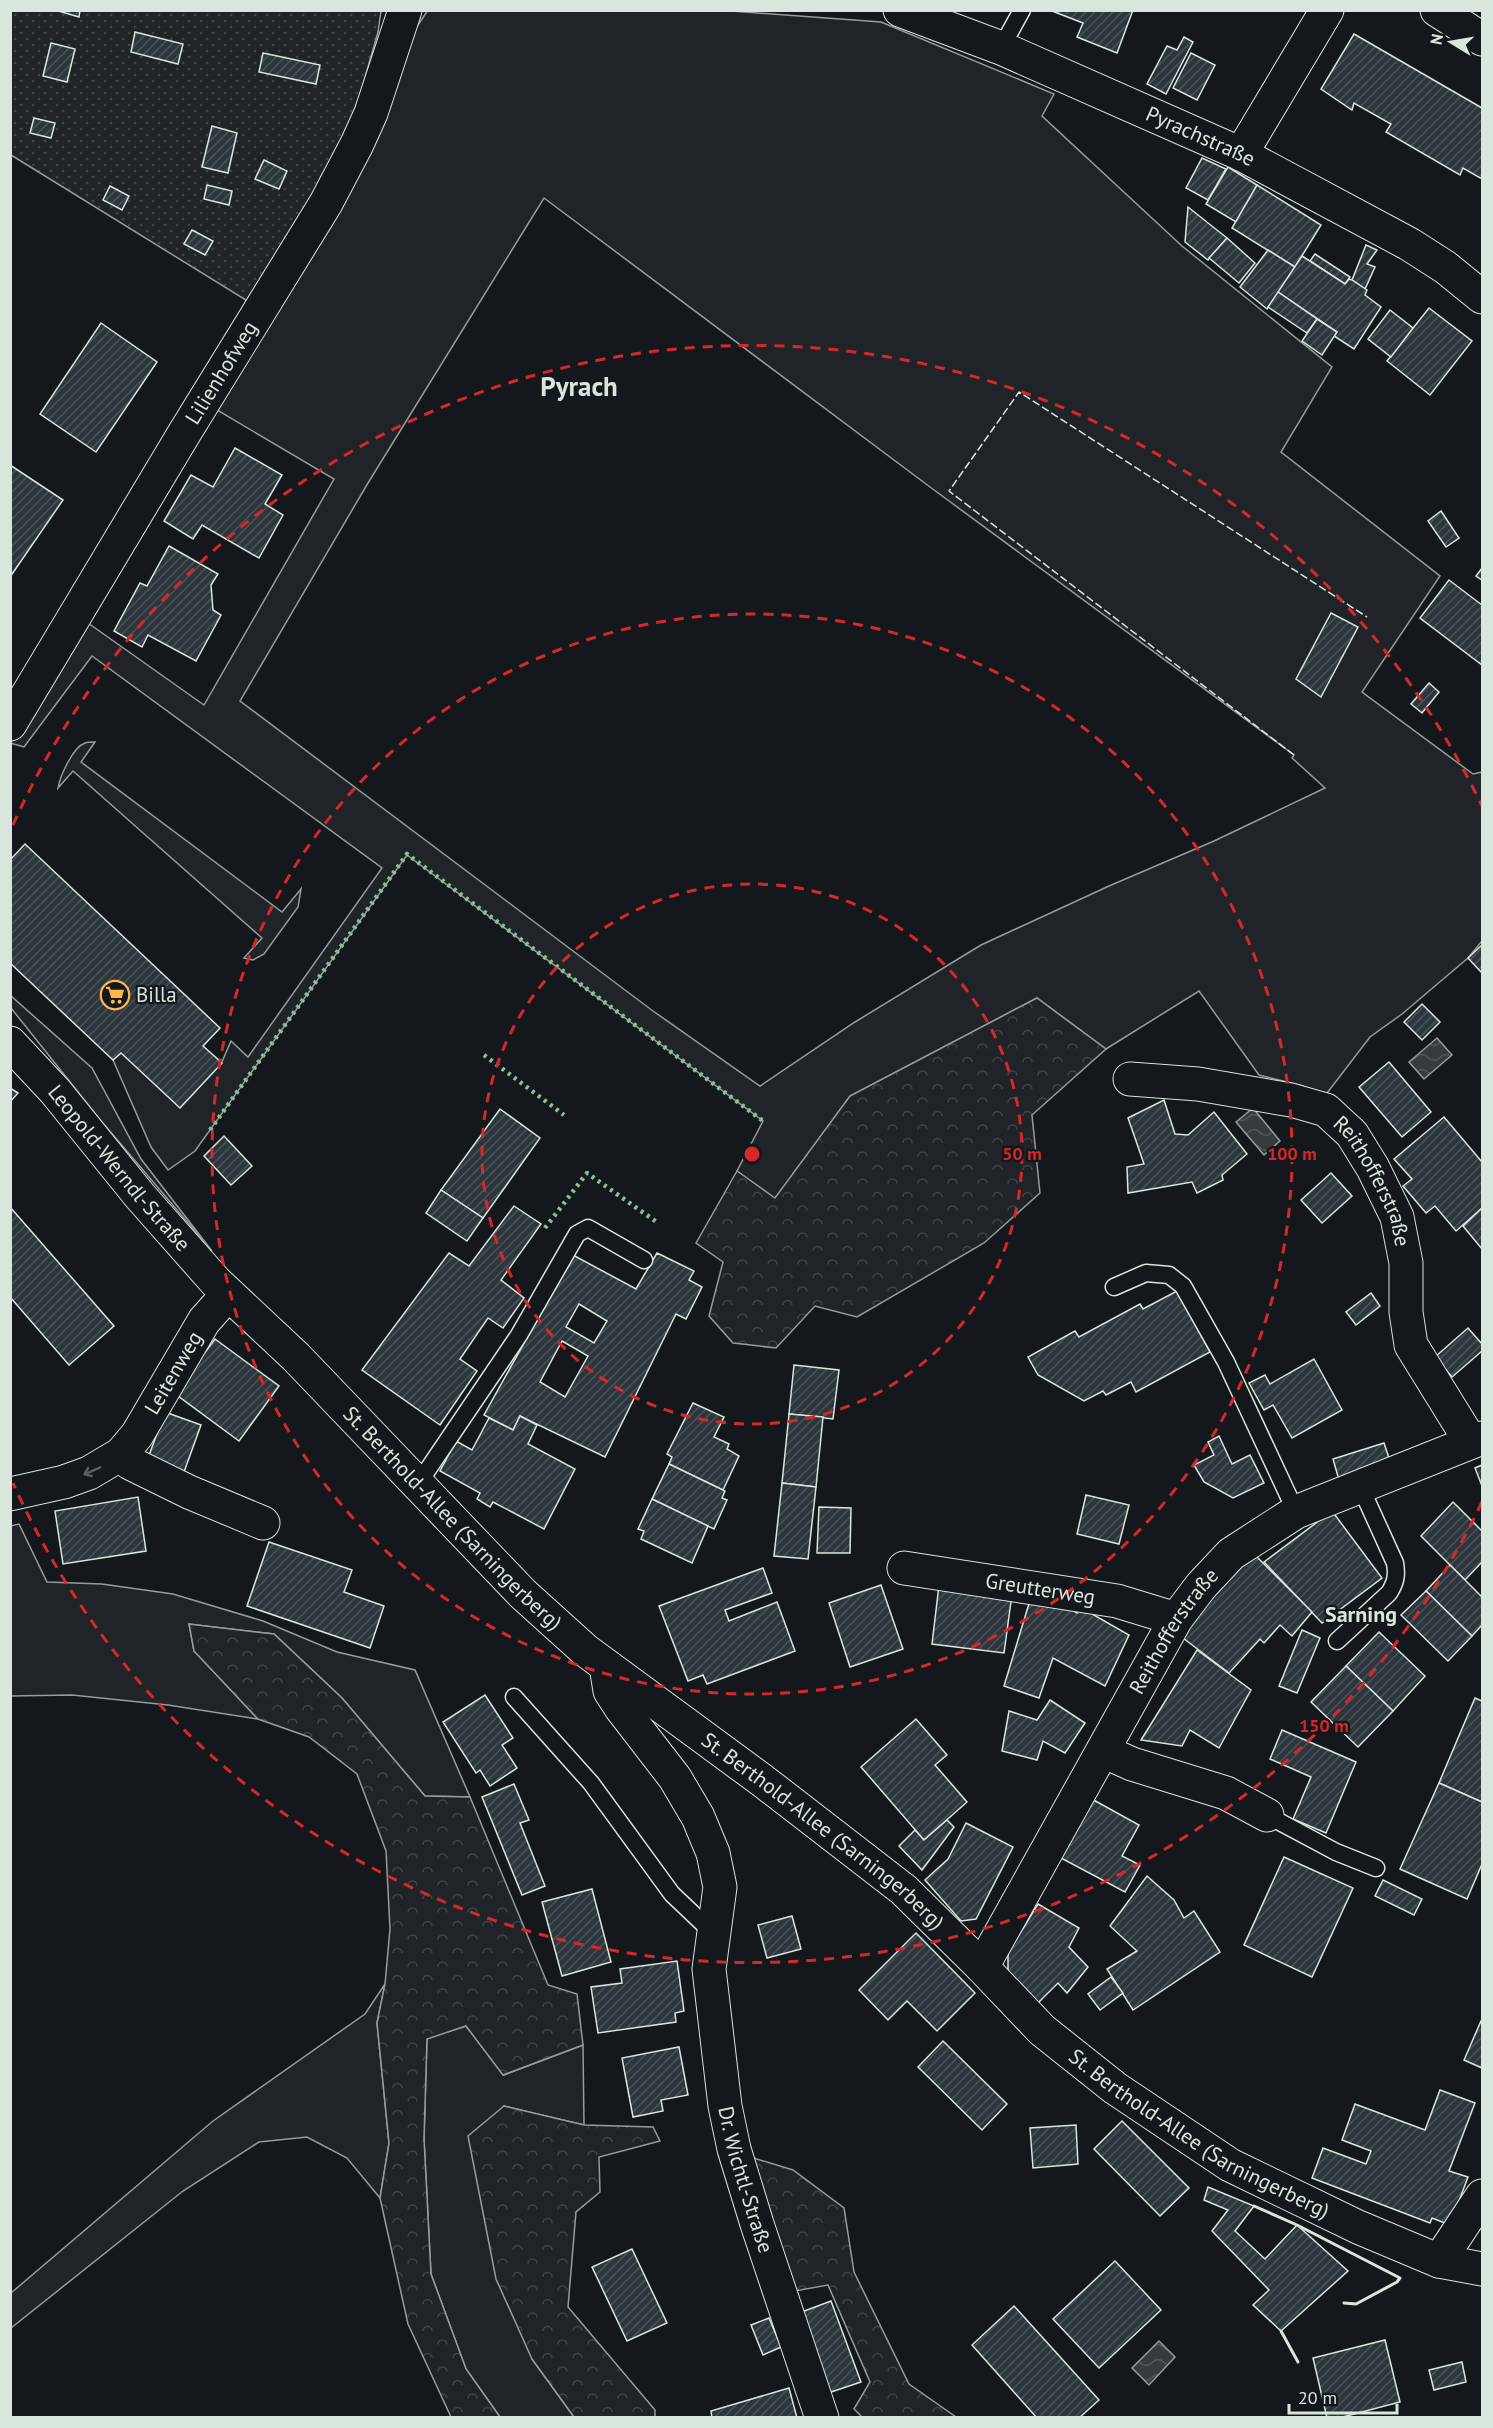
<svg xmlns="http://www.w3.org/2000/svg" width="1493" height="2428" viewBox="0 0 1493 2428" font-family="'PT Sans',sans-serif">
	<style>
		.grass { fill: #202428; stroke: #939e99; stroke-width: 1.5; fill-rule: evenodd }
		.forest { fill: url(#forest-crowns); stroke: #939e99; stroke-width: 1.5 }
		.park { fill: url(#park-dots); stroke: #939e99; stroke-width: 1.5 }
		.water { fill: url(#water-waves); stroke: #939e99; stroke-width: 1.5 }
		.building { fill: url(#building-hatch); stroke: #d8e6dc; stroke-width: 1.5; fill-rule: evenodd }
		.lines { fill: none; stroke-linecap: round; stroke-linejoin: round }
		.service-casing { stroke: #d8e6dc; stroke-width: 19 }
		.minor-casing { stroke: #d8e6dc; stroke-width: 35 }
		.tertiary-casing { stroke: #d8e6dc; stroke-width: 35 }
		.service { stroke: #14181c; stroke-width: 16 }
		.minor { stroke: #14181c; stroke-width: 33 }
		.tertiary { stroke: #14181c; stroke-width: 33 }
		.hedge { stroke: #8ac095; stroke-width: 4.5; stroke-dasharray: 3 4.5; stroke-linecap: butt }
		.fence { stroke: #d8e6dc; stroke-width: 1.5; stroke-dasharray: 8 3; stroke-linecap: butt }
		.wall { stroke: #d8e6dc; stroke-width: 3 }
		.oneway { stroke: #59605f }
		.ring { fill: none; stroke: #d62828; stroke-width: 3; stroke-dasharray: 10 8 }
		.labels { text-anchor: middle; stroke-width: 4.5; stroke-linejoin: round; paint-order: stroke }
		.street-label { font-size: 21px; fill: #d8e6dc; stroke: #14181c }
		.poi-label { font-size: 21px; fill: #d8e6dc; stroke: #14181c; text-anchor: start }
		.neighbourhood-label { font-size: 22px; font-weight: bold; fill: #d8e6dc; stroke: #14181c }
		.district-label { font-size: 27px; font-weight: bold; fill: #d8e6dc; stroke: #14181c }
		.centre { fill: #d62828; stroke: #14181c; stroke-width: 3 }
		.ring-label { font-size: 18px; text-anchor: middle; font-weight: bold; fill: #d62828; stroke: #14181c; stroke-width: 4.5; stroke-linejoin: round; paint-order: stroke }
	</style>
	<defs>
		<pattern id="forest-crowns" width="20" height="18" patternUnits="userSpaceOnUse" patternTransform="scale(1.5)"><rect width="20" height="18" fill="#202428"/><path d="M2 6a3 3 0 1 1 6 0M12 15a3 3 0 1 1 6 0" fill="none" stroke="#404447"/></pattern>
		<pattern id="park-dots" width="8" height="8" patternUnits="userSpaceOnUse" patternTransform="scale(1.5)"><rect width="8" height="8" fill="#202428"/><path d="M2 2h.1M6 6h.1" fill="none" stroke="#404447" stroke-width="1.8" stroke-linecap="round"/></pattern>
		<pattern id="water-waves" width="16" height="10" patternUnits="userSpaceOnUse" patternTransform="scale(1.5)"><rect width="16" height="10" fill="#363b3e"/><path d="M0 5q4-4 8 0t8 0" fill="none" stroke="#525759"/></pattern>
		<pattern id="building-hatch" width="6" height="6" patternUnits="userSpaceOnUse" patternTransform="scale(1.5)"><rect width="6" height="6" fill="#2c363c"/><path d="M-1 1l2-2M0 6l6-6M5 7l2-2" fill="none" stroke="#4a5358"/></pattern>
	</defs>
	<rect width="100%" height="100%" fill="#14181c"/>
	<g class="grass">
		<path d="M428,10H718L881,22L1054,94L1042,116L1182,246L1332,367L1281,452L1440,576L1362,692L1473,774L1482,772V941L1468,958L1402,1014L1370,1037L1324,1097L1303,1086L1259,1075L1199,991L1106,1049L1037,998L850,1096L775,1199L737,1171L763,1121L407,855L195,1151L168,1170L151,1147L113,1060L121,1053L221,1064L231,1041L248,1057L382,868L92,656L24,747L10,743L88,623L204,705L334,479L217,410L414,31ZM544,198L930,487L1294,755L1292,758L1325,788L1214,841L1109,886L981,945L855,1022L760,1086L653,1011L240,701L368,483Z"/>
		<path d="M95,742L81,762L282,912L301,889L298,907L264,954L253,960L244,958L262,938L73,771L58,788C60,776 73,747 85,743C88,742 92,742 95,742Z"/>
		<path d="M10,995L92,1068L141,1159L212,1251L102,1122L11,1008Z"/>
		<path d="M19,1524L47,1582L102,1584L173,1594L263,1621L337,1652L415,1670L470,1797L425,1796L342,1698L274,1634L189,1624L194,1651L258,1719L168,1705L72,1695L11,1696L10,1526Z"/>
		<path d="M385,1984L377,2023L389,2143L380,2198L347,2158L307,2137L259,2142L183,2191L11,2328V2293L213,2121L365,2014Z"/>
		<path d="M466,2026L504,2075L583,2045L584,2125L504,2106L532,2359L574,2417H500L466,2369L431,2274L424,2139L427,2038Z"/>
	</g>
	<g class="forest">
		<path d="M1037,998L1106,1049L1032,1115L1040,1193L984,1243L857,1317L815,1306L776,1348L733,1343L709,1316L723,1262L696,1243L737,1171L775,1198L850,1096Z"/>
		<path d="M189,1624L274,1634L342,1698L425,1796L470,1797L548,1985L577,1994L583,2045L503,2075L466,2026L427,2039L424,2139L431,2274L466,2369L500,2417H451L408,2324L380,2198L389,2143L377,2023L385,1984L390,1929L386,1851L357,1774L309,1737L258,1719L194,1651Z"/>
		<path d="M504,2106L584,2125L653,2127L660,2141L599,2157L600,2192L576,2212L568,2307L655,2410V2417H574L532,2359L496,2279L468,2136Z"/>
		<path d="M747,2156L793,2170L844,2208L854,2272L909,2384L956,2417H862L854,2409L870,2382L828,2285L795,2291Z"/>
	</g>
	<path class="park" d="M10,11H381L378,32L360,95L333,165L249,302L11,155Z"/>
	<g class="water">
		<path d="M1437,1038L1452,1055L1424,1079L1409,1062Z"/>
		<path d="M1253,1108L1280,1141L1264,1155L1236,1122Z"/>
		<path d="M1159,2341L1175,2357L1149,2385L1132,2368Z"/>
	</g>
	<g class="building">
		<path d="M55,10H80L79,17Z"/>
		<path d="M1133,10L1117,53L1077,37L1083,23L1052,11Z"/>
		<path d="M135,32L183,44L178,64L131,52Z"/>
		<path d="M1354,34L1482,108V179L1463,168L1460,175L1386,132L1391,124L1354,103L1352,110L1321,89Z"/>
		<path d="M1184,37L1193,42L1166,94L1147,84L1167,46L1177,50Z"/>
		<path d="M51,43L75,49L67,82L43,76Z"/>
		<path d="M263,53L320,65L316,84L259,72Z"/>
		<path d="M1191,53L1215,65L1197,100L1173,88Z"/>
		<path d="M34,118L55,123L51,138L30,133Z"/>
		<path d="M212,126L237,133L228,173L202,167Z"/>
		<path d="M1202,158L1226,169L1208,200L1186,188Z"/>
		<path d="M264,160L287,171L279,189L255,179Z"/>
		<path d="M1228,167L1257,185L1236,222L1206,204Z"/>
		<path d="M207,185L232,191L229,205L204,199Z"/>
		<path d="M1257,185L1321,225L1295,267L1232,228Z"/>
		<path d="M110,186L129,196L122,210L103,200Z"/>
		<path d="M1188,207L1227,238L1208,260L1185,242Z"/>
		<path d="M192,230L213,241L205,255L184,244Z"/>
		<path d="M1227,238L1255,263L1239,283L1209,258Z"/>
		<path d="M1366,245L1377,250L1367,264L1375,267L1365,289L1352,280Z"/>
		<path d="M1268,250L1295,267L1267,309L1240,287Z"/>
		<path d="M1315,254L1350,277L1345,284L1310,261Z"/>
		<path d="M1302,256L1345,284L1349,279L1352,280L1367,290L1365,295L1381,307L1354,349L1334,336L1337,332L1278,292Z"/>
		<path d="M1278,292L1317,319L1307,333L1268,307Z"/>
		<path d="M1429,308L1472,341L1430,395L1387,361Z"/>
		<path d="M1390,310L1413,328L1391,357L1368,339Z"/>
		<path d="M1317,319L1337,332L1322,355L1302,341Z"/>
		<path d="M101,323L157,362L96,452L40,414Z"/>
		<path d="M235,448L282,475L265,504L283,515L259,558L202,525L193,539L164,521L191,475L213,487Z"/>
		<path d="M10,465L63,500L10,577Z"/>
		<path d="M1441,511L1459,538L1446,547L1428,521Z"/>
		<path d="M169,546L218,574L211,585L213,610L221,615L196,661L148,635L142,647L114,631L140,583L147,586Z"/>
		<path d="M1482,568V580L1476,576Z"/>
		<path d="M1449,580L1482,605V665L1420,618Z"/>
		<path d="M1331,613L1358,627L1321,697L1296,679Z"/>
		<path d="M1429,683L1439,692L1422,713L1411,704Z"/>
		<path d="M25,844L220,1028L203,1046L222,1063L180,1108L121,1053L113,1060L10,963V860Z"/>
		<path d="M1482,945V973L1468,958Z"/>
		<path d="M1422,1004L1440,1022L1422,1040L1404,1022Z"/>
		<path d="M1389,1062L1431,1112L1402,1137L1359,1087Z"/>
		<path d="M10,1088L18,1093L10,1102Z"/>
		<path d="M1164,1100L1175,1134L1188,1135L1214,1112L1247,1154L1222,1175L1223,1180L1197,1193L1192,1182L1128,1193L1127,1167L1144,1164L1128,1118Z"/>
		<path d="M500,1109L540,1138L483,1218L441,1190Z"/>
		<path d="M1444,1117L1482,1162V1208L1456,1231L1435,1206L1426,1213L1403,1186L1412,1179L1394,1159Z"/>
		<path d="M224,1136L252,1166L231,1185L204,1156Z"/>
		<path d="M1331,1173L1352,1196L1322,1223L1301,1200Z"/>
		<path d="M441,1190L483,1218L467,1241L426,1213Z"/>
		<path d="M514,1206L541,1224L501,1280L524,1298L503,1328L488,1318L460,1359L477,1371L440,1425L362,1370L449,1253L469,1266Z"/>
		<path d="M10,1207L114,1326L69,1365L10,1297Z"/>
		<path d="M1482,1208V1249L1463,1226Z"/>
		<path d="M657,1253L694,1271L689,1280L702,1287L686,1319L676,1314L605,1457L520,1416L513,1430L484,1415L573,1255L636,1289ZM579,1304L607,1321L594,1343L566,1327ZM562,1341L588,1356L565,1397L540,1382Z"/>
		<path d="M1177,1291L1210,1352L1136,1392L1131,1382L1106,1395L1103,1391L1084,1401L1038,1375L1028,1357L1075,1331L1079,1337L1140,1304L1143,1309Z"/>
		<path d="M1371,1293L1380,1306L1356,1325L1346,1312Z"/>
		<path d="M1468,1328L1482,1344V1351L1452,1377L1435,1357Z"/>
		<path d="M215,1339L279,1386L239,1441L174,1393Z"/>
		<path d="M1314,1359L1342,1410L1292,1438L1273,1405L1264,1410L1249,1383L1265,1375L1270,1384Z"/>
		<path d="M794,1365L839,1370L833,1419L789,1414Z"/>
		<path d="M693,1403L724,1417L714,1437L729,1444L727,1449L739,1456L723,1490L669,1464L672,1457L667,1454Z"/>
		<path d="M165,1412L201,1425L184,1472L148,1458Z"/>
		<path d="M789,1414L823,1417L816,1487L782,1483Z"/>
		<path d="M520,1416L537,1425L528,1444L575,1469L544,1529L493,1502L490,1507L477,1499L480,1493L440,1471L456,1441L472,1450L489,1418L513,1430Z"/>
		<path d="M1219,1436L1232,1464L1250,1455L1264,1483L1233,1498L1204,1482L1194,1465L1214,1455L1208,1442Z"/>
		<path d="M1384,1443L1391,1464L1339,1480L1333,1459Z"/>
		<path d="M669,1464L725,1491L722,1498L727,1500L714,1529L652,1499Z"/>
		<path d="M1482,1465V1486L1475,1468Z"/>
		<path d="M782,1483L816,1487L808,1559L774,1556Z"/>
		<path d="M1086,1495L1129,1505L1119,1544L1077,1534Z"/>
		<path d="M138,1497L146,1551L63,1564L55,1511Z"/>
		<path d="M652,1499L708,1526L692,1563L641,1539L644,1531L638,1529Z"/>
		<path d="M1453,1502L1482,1531V1562L1465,1580L1421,1536Z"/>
		<path d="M819,1507L851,1508L850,1553H817Z"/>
		<path d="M1332,1511L1382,1578L1322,1623L1264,1562Z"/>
		<path d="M269,1542L352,1570L344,1592L384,1606L370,1648L247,1606Z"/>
		<path d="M1252,1552L1312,1612L1292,1636L1280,1625L1264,1643L1260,1639L1229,1673L1179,1635Z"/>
		<path d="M1450,1565L1482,1597V1625L1472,1636L1426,1591Z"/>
		<path d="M763,1568L772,1593L725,1610L729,1621L777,1602L795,1651L707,1684L703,1675L688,1681L659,1606Z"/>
		<path d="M881,1585L903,1649L850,1667L829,1603Z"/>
		<path d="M939,1585L1012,1594L1004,1653L932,1644Z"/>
		<path d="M1426,1591L1472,1636L1448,1661L1401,1615Z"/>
		<path d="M1031,1597L1053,1599L1077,1613L1080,1607L1129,1635L1105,1686L1053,1658L1039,1698L1004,1686Z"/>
		<path d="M1302,1630L1320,1638L1297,1693L1279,1686Z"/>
		<path d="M1379,1632L1425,1676L1393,1711L1346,1666Z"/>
		<path d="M1197,1650L1251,1690L1219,1748L1190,1730L1182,1746L1141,1740Z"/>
		<path d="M1346,1666L1393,1711L1358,1747L1311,1702Z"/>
		<path d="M485,1695L513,1738L502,1745L517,1768L490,1786L480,1770L476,1773L443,1722Z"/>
		<path d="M1475,1698L1482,1701V1802L1439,1783Z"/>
		<path d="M1050,1700L1085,1723L1065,1753L1043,1741L1037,1760L1002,1751L1009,1711L1037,1720Z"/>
		<path d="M916,1719L947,1755L935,1765L967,1802L924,1840L861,1767Z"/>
		<path d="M1282,1730L1356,1762L1326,1833L1293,1819L1311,1777L1270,1759Z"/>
		<path d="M1439,1783L1482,1802V1864L1467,1899L1400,1869Z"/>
		<path d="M514,1784L529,1820L520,1823L545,1886L522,1895L482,1797Z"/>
		<path d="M1090,1798L1139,1825L1122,1856L1140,1865L1125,1892L1059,1857Z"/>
		<path d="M947,1820L954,1827L922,1870L899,1846L915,1830L924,1840Z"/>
		<path d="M966,1823L1013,1847L976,1919L961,1921L925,1880L948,1859Z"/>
		<path d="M1284,1857L1353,1888L1312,1977L1244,1945Z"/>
		<path d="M1147,1876L1174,1900L1184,1918L1194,1911L1220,1952L1133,2010L1107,1969L1137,1951L1110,1926Z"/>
		<path d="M1383,1880L1422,1899L1414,1915L1375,1896Z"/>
		<path d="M592,1889L611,1962L562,1976L542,1902Z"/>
		<path d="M1038,1904L1079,1928L1069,1947L1088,1967L1067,1993L1058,1983L1037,2004L1008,1972V1953Z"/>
		<path d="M792,1916L801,1949L767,1958L758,1925Z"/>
		<path d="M916,1933L975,1993L937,2031L907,2001L888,2020L859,1990Z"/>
		<path d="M677,1961L684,2011L675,2013L676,2022L598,2033L591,1987L622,1983L620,1969Z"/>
		<path d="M1111,1977L1123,1993L1100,2010L1088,1994Z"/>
		<path d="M1481,2021L1482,2022V2068L1464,2060Z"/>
		<path d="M943,2041L1007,2104L982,2130L918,2067Z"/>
		<path d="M679,2047L688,2095L661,2100L663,2111L633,2117L622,2058Z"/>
		<path d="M1440,2090L1475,2103L1449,2171L1468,2177L1450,2225L1432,2218L1430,2223L1312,2178L1323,2148L1366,2164L1371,2151L1342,2140L1355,2104L1425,2130Z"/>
		<path d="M1122,2121L1189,2188L1160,2216L1094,2149Z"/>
		<path d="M1076,2125L1078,2164L1033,2168L1030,2128Z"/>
		<path d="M1208,2187L1254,2206L1235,2231L1265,2259L1297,2225L1348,2271L1281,2331L1253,2305L1269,2290L1212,2231L1228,2210L1204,2200Z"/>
		<path d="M632,2249L667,2323L627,2341L592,2267Z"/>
		<path d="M1115,2261L1161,2310L1099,2368L1053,2319Z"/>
		<path d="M831,2301L861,2382L828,2393L799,2313Z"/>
		<path d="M1014,2306L1099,2400L1079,2418H1037L972,2345Z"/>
		<path d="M769,2318L781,2347L763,2355L751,2325Z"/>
		<path d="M1385,2340L1400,2402L1339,2418H1327L1313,2358Z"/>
		<path d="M1462,2362L1466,2382L1434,2390L1429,2370Z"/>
		<path d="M789,2388L797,2418H712L711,2411Z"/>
	</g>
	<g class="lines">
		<g class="service-casing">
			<g id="service">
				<path d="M1001,48L1022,10"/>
				<path d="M1114,1287L1146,1273L1169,1275L1183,1286L1226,1362L1296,1512"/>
				<path d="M418,1484L519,1335L577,1234L588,1228L644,1260"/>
				<path d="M1337,1641L1389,1593C1396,1582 1397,1575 1395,1563L1360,1486"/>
				<path d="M514,1697L591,1783L672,1894L713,1933"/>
				<path d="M1267,1815L1336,1852L1376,1868"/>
			</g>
		</g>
		<g class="minor-casing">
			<g id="minor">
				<path id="s1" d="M900,10L1001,48L1241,154L1409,244L1445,267L1482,297"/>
				<path d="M1437,10L1482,39"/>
				<path d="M1241,154L1327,10"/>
				<path id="s2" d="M10,724L185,432L326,203L357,144L371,113L405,10"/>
				<path id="s3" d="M1130,1079L1198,1084L1291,1100L1326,1110L1352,1134L1373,1168L1397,1217L1406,1263V1312L1411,1345L1471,1442"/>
				<path d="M121,1454L130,1463L189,1492L263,1523"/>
				<path id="s4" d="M10,1494L64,1482L89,1473L121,1454L137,1435L204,1321L228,1294"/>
				<path id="s5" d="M904,1568L1117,1601L1176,1619"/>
				<path id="s6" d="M606,1666L610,1691L621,1708L675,1778L698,1817L713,1853L720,1887L709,1969L725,2106L734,2149L757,2224L822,2418"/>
				<path d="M1103,1751L1132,1764L1226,1793L1267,1815"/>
				<path id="s7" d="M982,1967L1176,1619L1201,1586L1231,1554L1296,1512L1482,1438"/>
				<path d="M1439,2261L1482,2196"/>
			</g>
		</g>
		<g class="tertiary-casing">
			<g id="tertiary">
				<path id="s8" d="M10,1043L55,1091L140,1196L216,1282L296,1357L523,1594L585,1650L763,1781L904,1890L982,1967L1042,2030L1115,2088L1230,2165L1358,2227L1439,2261L1482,2269"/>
			</g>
		</g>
		<use href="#service" class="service"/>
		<use href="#minor" class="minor"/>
		<use href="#tertiary" class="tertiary"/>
		<g class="hedge">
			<path d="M484,1055L564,1115"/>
			<path d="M210,1130L407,854L763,1121"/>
			<path d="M545,1228L587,1173L658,1223"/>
		</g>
		<path class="fence" d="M1294,755L949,491L1019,392L1367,617"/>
		<g class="wall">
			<path d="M1254,2206L1297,2225L1400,2278L1397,2282L1356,2304L1344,2303"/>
			<path d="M1281,2331L1298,2362"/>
		</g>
	</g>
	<defs><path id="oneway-shaft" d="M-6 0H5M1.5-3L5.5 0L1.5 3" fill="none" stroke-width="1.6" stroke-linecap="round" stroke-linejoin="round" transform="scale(1.5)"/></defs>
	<use class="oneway" href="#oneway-shaft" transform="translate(92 1471) rotate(156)"/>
	<g class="ring">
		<circle cx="752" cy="1154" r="270"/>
		<circle cx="752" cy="1154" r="540"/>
		<path d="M1482 1502A809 809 0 0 1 13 1483M13 825A809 809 0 0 1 1482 806"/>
	</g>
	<defs>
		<g id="supermarket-ring" transform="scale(1.5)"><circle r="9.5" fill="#14181c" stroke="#ffb74d" stroke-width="1.5"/><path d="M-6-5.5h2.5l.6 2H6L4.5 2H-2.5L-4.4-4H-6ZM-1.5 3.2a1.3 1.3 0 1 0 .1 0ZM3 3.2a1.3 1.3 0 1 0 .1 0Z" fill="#ffb74d"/></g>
	</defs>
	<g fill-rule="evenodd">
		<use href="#supermarket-ring" x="115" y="995"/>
	</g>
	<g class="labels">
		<g class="street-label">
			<text dy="7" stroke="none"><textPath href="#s1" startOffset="326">Pyrachstraße</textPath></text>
			<text dy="7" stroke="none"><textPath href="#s2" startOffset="410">Lilienhofweg</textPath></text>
			<text dy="7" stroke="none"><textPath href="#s8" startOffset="166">Leopold-Werndl-Straße</textPath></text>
			<text dy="7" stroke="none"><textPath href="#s3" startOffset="286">Reithofferstraße</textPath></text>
			<text dy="7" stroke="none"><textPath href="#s4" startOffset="216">Leitenweg</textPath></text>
			<text dy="7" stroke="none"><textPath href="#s8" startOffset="650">St. Berthold-Allee (Sarningerberg)</textPath></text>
			<text dy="7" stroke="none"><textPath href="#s5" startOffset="138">Greutterweg</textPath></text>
			<text dy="7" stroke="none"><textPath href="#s7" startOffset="387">Reithofferstraße</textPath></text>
			<text dy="7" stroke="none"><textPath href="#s8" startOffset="1136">St. Berthold-Allee (Sarningerberg)</textPath></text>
			<text dy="7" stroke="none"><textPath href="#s8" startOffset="1622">St. Berthold-Allee (Sarningerberg)</textPath></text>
			<text dy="7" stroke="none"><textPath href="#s6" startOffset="550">Dr. Wichtl-Straße</textPath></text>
		</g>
		<g class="poi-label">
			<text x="136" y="1002">Billa</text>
		</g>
		<g class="neighbourhood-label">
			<text x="1361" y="1622">Sarning</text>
		</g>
		<g class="district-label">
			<text x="579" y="396">Pyrach</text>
		</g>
	</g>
	<circle cx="752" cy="1154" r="9" class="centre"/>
	<g class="ring-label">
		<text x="1022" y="1160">50 m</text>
		<text x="1292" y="1160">100 m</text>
		<text x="1324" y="1732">150 m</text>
	</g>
	<rect width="1493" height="2428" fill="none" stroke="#d8e6dc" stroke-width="24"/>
	<g transform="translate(1451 42) rotate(281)" stroke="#14181c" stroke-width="4.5" paint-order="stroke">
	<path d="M0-4.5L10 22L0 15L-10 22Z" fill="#d8e6dc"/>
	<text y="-9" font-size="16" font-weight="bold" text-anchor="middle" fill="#d8e6dc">N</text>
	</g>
	<path d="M1289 2404v9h108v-9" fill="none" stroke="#d8e6dc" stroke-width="3"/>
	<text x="1298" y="2404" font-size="18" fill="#d8e6dc" stroke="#14181c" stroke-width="4.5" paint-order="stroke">20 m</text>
</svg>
